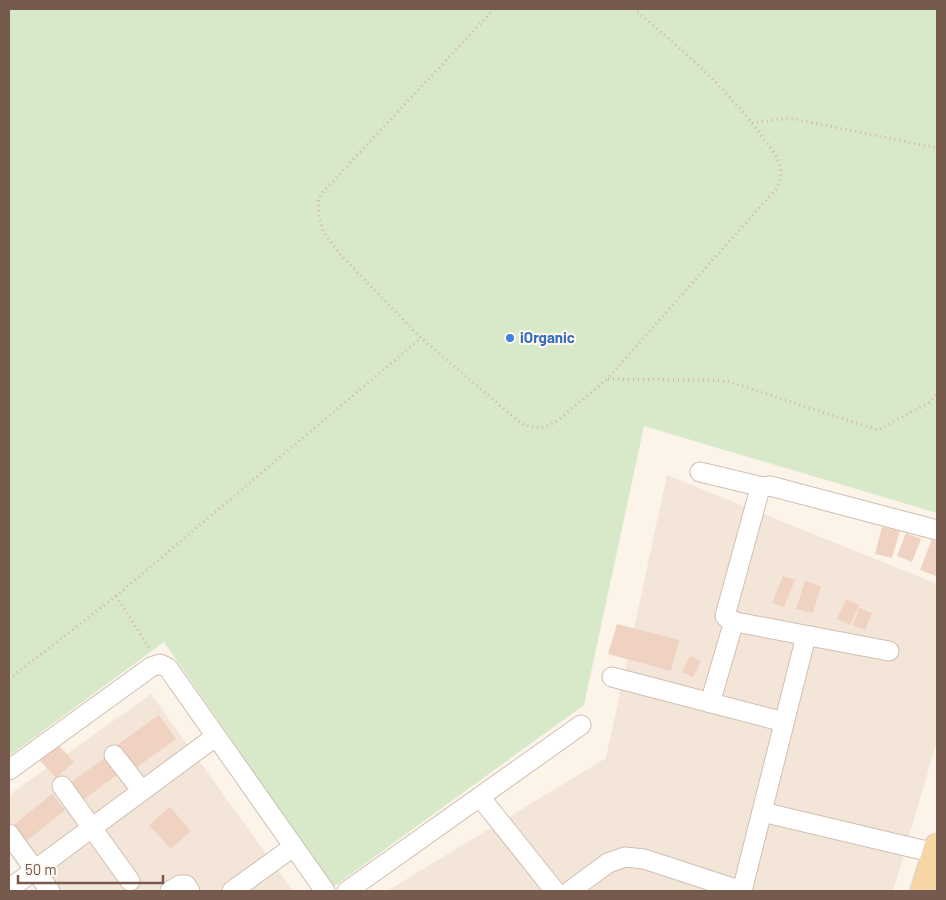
<svg xmlns="http://www.w3.org/2000/svg" width="946" height="900" viewBox="0 0 946 900" font-family="Barlow,sans-serif">
	<style>
		.residential { fill: #f3e6d8 }
		.green { fill: #d7e9c8 }
		.building { fill: #f0d2c2 }
		.lines { fill: none; stroke-linecap: round; stroke-linejoin: round }
		.minor-casing { stroke: #d0beb1; stroke-width: 21 }
		.major-casing { stroke: #d9d1cd; stroke-width: 27 }
		.path { stroke: #d6b6a5; stroke-width: 3; stroke-dasharray: 1 4; stroke-linecap: butt }
		.minor { stroke: #fff; stroke-width: 19 }
		.major { stroke: #f7d5a5; stroke-width: 25 }
		.shop-dot { fill: #3f7fe0; stroke: #fef8f0; stroke-width: 2 }
		.labels { text-anchor: middle; stroke-width: 4; stroke-linejoin: round; paint-order: stroke }
		.shop-label { font-size: 15px; font-weight: bold; fill: #366cbe; stroke: #fef8f0; text-anchor: start }
	</style>
	<rect width="100%" height="100%" fill="#fcf4e9"/>
	<g class="residential">
		<path d="M667,475L937,584V741L893,891H387L606,758Z"/>
		<path d="M151,694L293,891H39L9,849V795Z"/>
	</g>
	<path class="green" d="M9,9H937V513L644,426L584,705L333,887L164,642L9,756Z"/>
	<g class="building">
		<path d="M882,527L900,531L892,558L875,554Z"/>
		<path d="M906,533L921,539L912,562L897,556Z"/>
		<path d="M932,539L937,542L936,576L920,570Z"/>
		<path d="M783,576L795,580L784,607L772,603Z"/>
		<path d="M805,581L821,586L813,613L796,609Z"/>
		<path d="M846,599L859,605L850,625L837,619Z"/>
		<path d="M859,608L872,613L865,630L853,625Z"/>
		<path d="M617,624L679,640L671,671L608,654Z"/>
		<path d="M690,656L701,661L693,677L682,672Z"/>
		<path d="M159,715L176,739L130,772L113,748Z"/>
		<path d="M53,739L74,762L56,778L35,755Z"/>
		<path d="M109,755L121,772L83,800L71,782Z"/>
		<path d="M52,794L65,810L24,843L11,827Z"/>
		<path d="M170,807L191,831L171,849L149,825Z"/>
	</g>
	<g class="lines">
		<g class="minor-casing">
			<g id="minor">
				<path d="M700,472L763,487L770,486L937,530"/>
				<path d="M763,487L759,492L725,616L730,621L889,651"/>
				<path d="M612,677L784,722"/>
				<path d="M710,703L734,621"/>
				<path d="M114,755L142,791"/>
				<path d="M9,770L151,667L160,664L168,668L325,891"/>
				<path d="M62,786L130,881"/>
				<path d="M480,797L555,891"/>
				<path d="M762,812L935,853"/>
				<path d="M9,834L50,891"/>
				<path d="M9,889L215,737"/>
				<path d="M170,891L180,885H186L190,891"/>
				<path d="M232,891L293,847"/>
				<path d="M347,891L581,725"/>
				<path d="M570,891L608,863L625,857L644,859L742,891"/>
				<path d="M742,891L806,636"/>
			</g>
		</g>
		<g class="major-casing">
			<path id="major" d="M923,891L937,846"/>
		</g>
		<g class="path">
			<path d="M494,9L321,194L318,202L319,216L323,231L338,252L421,338L522,424L532,427H543L556,422L607,379L776,189C781,180 783,170 778,160C775,151 766,143 761,135C726,87 679,47 634,9"/>
			<path d="M752,123L789,118L937,148"/>
			<path d="M608,379L712,380L730,382L878,430L930,402L937,393"/>
			<path d="M116,596L150,649"/>
			<path d="M9,679L116,596L421,338"/>
		</g>
		<use href="#minor" class="minor"/>
		<use href="#major" class="major"/>
	</g>
	<circle class="shop-dot" cx="510" cy="338" r="5"/>
	<g class="labels">
		<g class="shop-label">
			<text x="520" y="343">iOrganic</text>
		</g>
	</g>
	<rect width="946" height="900" fill="none" stroke="#765a4d" stroke-width="20"/>
	<path d="M18 875v8h145v-8" fill="none" stroke="#765a4d" stroke-width="2.5"/>
	<text x="25" y="875" font-size="15" fill="#765a4d" stroke="#fef8f0" stroke-width="4" paint-order="stroke">50 m</text>
</svg>
